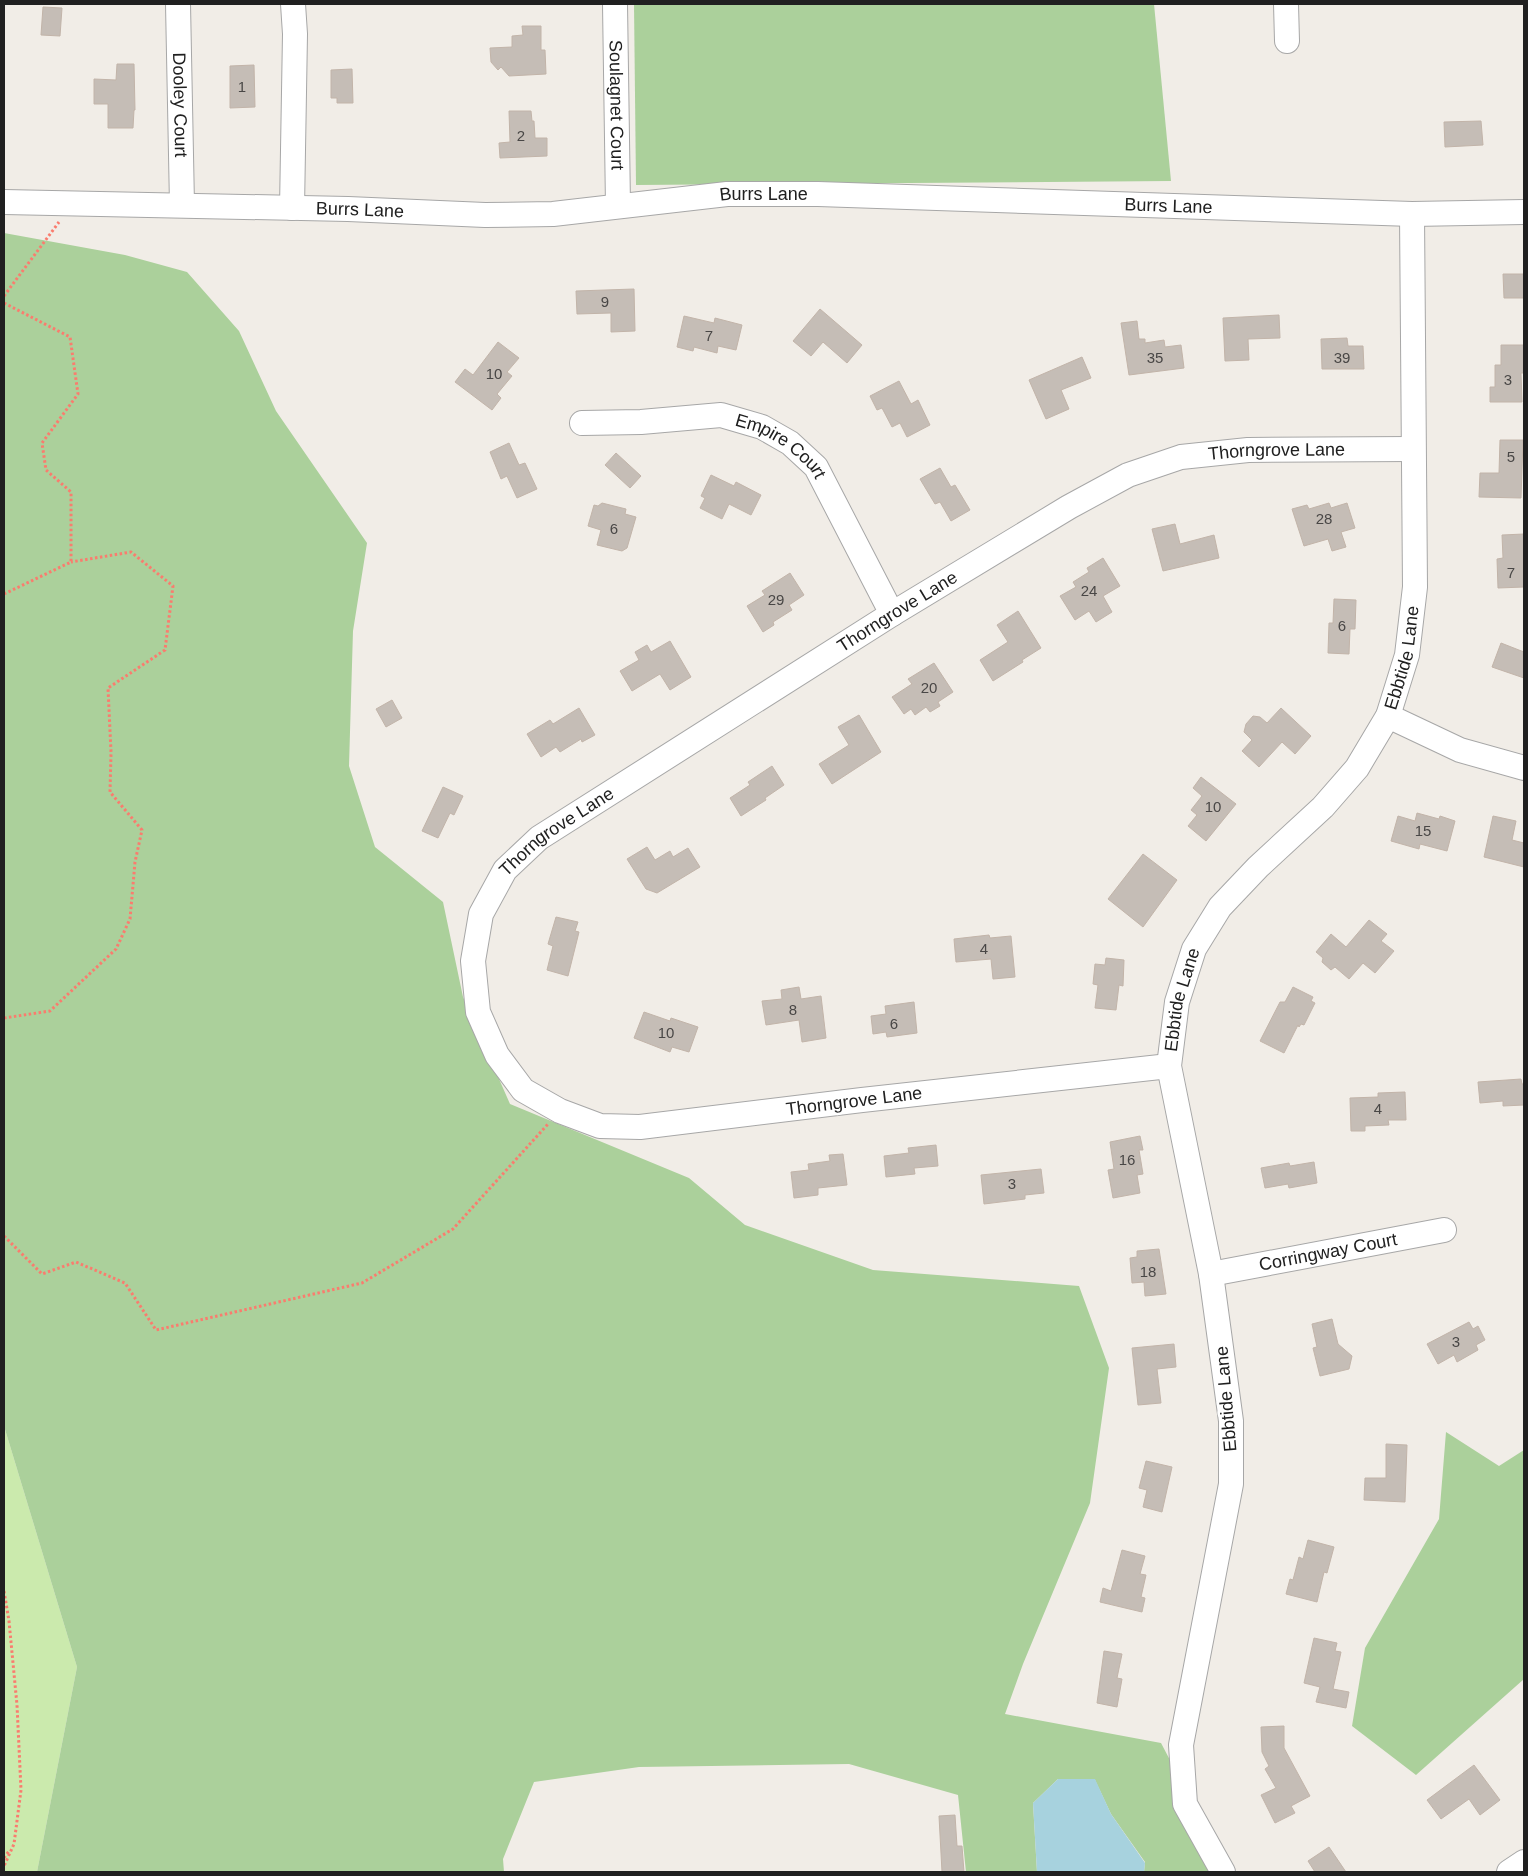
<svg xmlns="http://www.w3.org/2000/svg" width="1528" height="1876" viewBox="0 0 1528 1876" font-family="Arial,sans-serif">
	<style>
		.grass { fill: #cbeaad }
		.forest { fill: #abd09b }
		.water { fill: #a7d2de }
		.building { fill: #c5bdb6; stroke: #c2b4a9 }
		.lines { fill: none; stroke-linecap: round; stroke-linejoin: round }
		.minor-casing { stroke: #a7a7a7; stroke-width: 26 }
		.path { stroke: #fa7c6e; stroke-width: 3; stroke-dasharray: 2.5 2.5; stroke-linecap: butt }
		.minor { stroke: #fff; stroke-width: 24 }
		.labels { text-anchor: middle; stroke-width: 5; stroke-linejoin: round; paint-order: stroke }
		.number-label { font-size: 15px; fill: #494746 }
		.street-label { font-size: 18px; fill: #202020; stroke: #fff }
	</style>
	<rect width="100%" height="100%" fill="#f1ede7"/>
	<path class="grass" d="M4,1426L77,1667L37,1872H4Z"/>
	<g class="forest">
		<path d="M634,4H1154L1171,181L636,185Z"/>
		<path d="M4,233L125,255L187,272L239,331L276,411L367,543L353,631L349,766L375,847L443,902L463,997L510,1104L689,1178L745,1225L873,1270L1079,1286L1109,1368L1090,1503L1023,1664L1005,1714L1161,1743L1229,1872H1144L1145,1862L1111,1814L1095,1780L1058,1779L1033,1803L1037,1872H966L958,1795L849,1764L639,1767L534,1782L503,1859L504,1872H37L77,1667L4,1426Z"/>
		<path d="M1446,1432L1499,1466L1524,1450V1679L1416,1775L1352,1726L1365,1648L1439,1519Z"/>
	</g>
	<path class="water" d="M1058,1779H1095L1111,1814L1145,1863L1144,1872H1037L1033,1803Z"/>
	<g class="building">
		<path d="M43,7L62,8L60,36L41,35Z"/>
		<path d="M522,26H541V50H545L546,74L509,76L501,67L498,70L491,62L490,48L512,47V36L523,35Z"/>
		<path d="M117,64H134L135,110H134L133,128H108V104H94V79L116,80Z"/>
		<path d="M254,65L255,107L230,108V66Z"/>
		<path d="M352,69L353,103H337V98H331V70Z"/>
		<path d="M509,111H531L532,121H534L535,138H547V156L500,158L499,143L510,142Z"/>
		<path d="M1481,121L1483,145L1445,147L1444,122Z"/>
		<path d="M1503,274H1524V298H1504Z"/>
		<path d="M634,289L635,331L611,332V313L577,314L576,291Z"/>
		<path d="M820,309L862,345L847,363L823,342L811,356L793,341Z"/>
		<path d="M1279,315L1280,338L1248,339L1249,360L1225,361L1223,318Z"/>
		<path d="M684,316L714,323L715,318L742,325L736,350L718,346L717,353L694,347L693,351L677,347Z"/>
		<path d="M1137,321L1139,339H1145V343L1164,340L1165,347L1181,345L1184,368L1129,375L1121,323Z"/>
		<path d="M1347,338L1348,346H1363L1364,369H1322L1321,339Z"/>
		<path d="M498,342L519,358L507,372L512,376L497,394L501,398L492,410L455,382L465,369L473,375Z"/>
		<path d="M1501,345H1524V373H1521L1522,402H1490V387H1495V365H1501Z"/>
		<path d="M1082,357L1091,378L1061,390L1069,409L1046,419L1029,380Z"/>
		<path d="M899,381L911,404L918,400L930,425L907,437L900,423L892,427L882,408L877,410L870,396Z"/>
		<path d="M1500,440H1523L1521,498L1479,497L1480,473H1499Z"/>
		<path d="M509,443L519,465L525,463L537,489L517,498L507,476L501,479L490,452Z"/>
		<path d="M616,453L641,476L630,488L605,465Z"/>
		<path d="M940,468L951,487L955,485L970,510L951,521L940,502L935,504L920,479Z"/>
		<path d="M711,475L734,486L736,482L761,495L751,515L729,504L722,519L700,508L705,498L701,496Z"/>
		<path d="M602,503L626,509L625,514L636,517L627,548L622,551L597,545L601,530L588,526L594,505L598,506Z"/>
		<path d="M1329,503L1331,508L1347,503L1355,528L1341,532L1346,547L1332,551L1328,539L1304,546L1292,509L1307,505L1309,509Z"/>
		<path d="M1175,524L1180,544L1214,535L1219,558L1163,571L1152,529Z"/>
		<path d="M1524,534V587L1498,588L1497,559L1503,558L1502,535Z"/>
		<path d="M1103,558L1120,586L1103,596L1112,612L1096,622L1089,611L1075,620L1060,596L1076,587L1073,582L1089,572L1087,568Z"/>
		<path d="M790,573L804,595L789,605L792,610L773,622L774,625L763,632L747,606L765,595L762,591Z"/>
		<path d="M1334,599L1356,600L1355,629H1350L1349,654L1328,653L1329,623H1333Z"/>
		<path d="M1018,611L1041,648L1022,660L1023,662L993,681L980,660L1008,642L997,625Z"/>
		<path d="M670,641L691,677L670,690L660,674L632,691L620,671L639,660L635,652L647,645L651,652Z"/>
		<path d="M1501,643L1524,652V678L1492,667Z"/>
		<path d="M934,663L953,692L938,702L940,706L930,712L926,707L915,715L911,709L904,714L892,697L912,684L908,679Z"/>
		<path d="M392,700L402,718L386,727L376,709Z"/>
		<path d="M579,708L595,735L582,742L581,739L560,752L556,747L541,757L527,734L550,720L553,724Z"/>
		<path d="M1281,708L1311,736L1295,754L1282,742L1259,767L1242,751L1252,740L1244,732L1246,724L1253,716L1260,717L1267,723Z"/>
		<path d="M859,715L881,752L832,784L819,764L849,745L838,727Z"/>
		<path d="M772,766L784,785L765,798L766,800L741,816L730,798L750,785L748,782Z"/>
		<path d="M1201,777L1236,804L1206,841L1188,826L1197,815L1191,810L1202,796L1193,788Z"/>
		<path d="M443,787L463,796L454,815L450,813L438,838L422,831Z"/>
		<path d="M1417,813L1439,819L1440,816L1455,821L1447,851L1420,844L1419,849L1391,841L1398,816L1415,821Z"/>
		<path d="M1493,816L1516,821L1512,840L1524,843V867L1484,857Z"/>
		<path d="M647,847L655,860L670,851L673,857L688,848L700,867L657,893L646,889L627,859Z"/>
		<path d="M1143,854L1177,880L1143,927L1108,899Z"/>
		<path d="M556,917L578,922L575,931L579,932L568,976L547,970L553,946L548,944Z"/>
		<path d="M1369,920L1387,934L1381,941L1394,951L1375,973L1363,963L1349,979L1335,967L1331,970L1322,962L1323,958L1316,952L1331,934L1346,947Z"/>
		<path d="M989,935L990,938L1011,936L1015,977L993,979L991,959L956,962L954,939Z"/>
		<path d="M1106,958L1124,960L1123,986L1119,985L1116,1010L1095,1008L1098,985L1093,984L1095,964L1105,965Z"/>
		<path d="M799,987L801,999L821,996L826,1038L802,1042L799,1020L766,1025L762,1001L782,999L781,990Z"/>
		<path d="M1293,987L1313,997L1311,1001L1315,1003L1304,1025L1301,1024L1299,1027L1298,1025L1284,1053L1260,1041L1280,1002H1285Z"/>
		<path d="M914,1002L917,1033L887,1037L886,1032L873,1034L871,1016L886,1014L885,1006Z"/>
		<path d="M644,1012L670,1021L671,1018L698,1027L689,1052L672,1047L670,1052L634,1038Z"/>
		<path d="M1521,1079L1522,1084H1524V1105L1503,1106V1101L1480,1103L1478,1082Z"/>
		<path d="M1405,1092L1406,1120H1388L1389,1125L1365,1126V1131H1351L1350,1098L1378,1097V1093Z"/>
		<path d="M1140,1136L1143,1150H1139L1143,1174L1137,1175L1140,1193L1113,1198L1108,1170L1114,1169L1110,1142Z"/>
		<path d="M936,1145L938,1166L914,1168L915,1174L886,1177L884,1156L909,1153L908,1148Z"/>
		<path d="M843,1154L847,1185L818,1188V1195L794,1198L791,1172L809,1170L808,1164L830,1161L829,1155Z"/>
		<path d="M1314,1162L1317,1183L1289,1188L1288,1184L1265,1188L1261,1168L1289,1163L1290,1166Z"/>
		<path d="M1041,1169L1044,1193L1025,1195V1199L984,1204L981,1175Z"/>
		<path d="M1159,1249L1166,1294L1145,1296L1144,1282L1132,1283L1130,1258L1137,1257V1251Z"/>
		<path d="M1332,1319L1338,1344L1352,1356L1349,1369L1320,1376L1313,1348L1317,1347L1312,1324Z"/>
		<path d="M1469,1322L1473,1329L1478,1326L1485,1340L1476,1345L1478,1350L1457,1362L1454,1355L1438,1364L1427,1344Z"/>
		<path d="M1174,1344L1176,1367L1157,1369L1161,1403L1138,1405L1132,1348Z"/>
		<path d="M1386,1444L1407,1445L1405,1502L1364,1500L1365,1478H1386Z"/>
		<path d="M1146,1461L1172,1467L1162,1512L1143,1507L1147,1490L1139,1488Z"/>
		<path d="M1308,1540L1334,1547L1327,1573L1324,1572L1317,1602L1286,1594L1290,1579L1293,1580L1299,1557L1303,1559Z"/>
		<path d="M1122,1550L1145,1556L1140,1574L1146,1575L1141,1597L1145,1598L1142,1612L1100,1602L1103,1588L1111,1591Z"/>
		<path d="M1314,1638L1337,1643L1335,1651L1341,1652L1333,1689L1349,1692L1346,1708L1316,1702L1320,1687L1304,1683Z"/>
		<path d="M1104,1651L1122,1654L1117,1678L1122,1679L1117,1707L1097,1703Z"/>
		<path d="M1284,1726V1748L1310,1796L1291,1806L1295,1813L1275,1823L1261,1795L1276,1788L1265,1769L1269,1766L1262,1752L1261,1727Z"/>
		<path d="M1474,1765L1500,1800L1480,1815L1469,1799L1441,1819L1427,1800Z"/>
		<path d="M955,1815L957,1846H962L964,1872H942L939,1816Z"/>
		<path d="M1329,1847L1346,1872H1315L1308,1861Z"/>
	</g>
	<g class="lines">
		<g class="minor-casing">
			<g id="minor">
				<path id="s1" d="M178,4L182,205"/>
				<path id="s2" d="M615,4L618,206"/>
				<path d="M1286,4L1287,41"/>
				<path id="s3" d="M4,202L348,209L485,215L553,214L727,194H818L1412,214L1524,212"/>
				<path d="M292,208L295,34L293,4"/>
				<path id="s4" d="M582,423L641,422L721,415L762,427L790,443L816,467L892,614"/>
				<path d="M1388,716L1460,750L1524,768"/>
				<path id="s5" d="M1169,1066L862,1100L640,1127L600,1126L560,1111L523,1090L497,1055L478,1012L473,961L481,914L505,870L539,838L892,614L1069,507L1128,475L1181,457L1248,450L1412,449"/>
				<path id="s6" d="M1211,1274L1444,1230"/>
				<path id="s7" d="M1223,1872L1185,1804L1181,1745L1231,1484V1421L1211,1274L1169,1066L1177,1002L1194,949L1220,907L1258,867L1323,807L1357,768L1388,716L1407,655L1415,587L1412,214"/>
				<path d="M1509,1872L1524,1862"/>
			</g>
		</g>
		<g class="path">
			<path d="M4,296L59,222"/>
			<path d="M4,303L70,337L78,394L42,443L46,470L71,492V562L4,594"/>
			<path d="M4,1018L50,1011L116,949L130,919L135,862L142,830L110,792L111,752L108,688L165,650L173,586L131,552L71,562"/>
			<path d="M4,1236L42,1274L76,1262L125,1283L156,1330L362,1283L453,1229L548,1124"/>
			<path d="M4,1591L9,1621L17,1705L21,1790L14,1844L4,1866"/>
			<path d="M4,1858L9,1851"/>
		</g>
		<use href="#minor" class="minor"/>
	</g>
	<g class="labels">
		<g class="number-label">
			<text x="242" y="92">1</text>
			<text x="521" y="141">2</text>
			<text x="605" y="307">9</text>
			<text x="709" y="341">7</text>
			<text x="1155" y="363">35</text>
			<text x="1342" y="363">39</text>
			<text x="494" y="379">10</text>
			<text x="1508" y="385">3</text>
			<text x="1511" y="462">5</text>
			<text x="1324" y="524">28</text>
			<text x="614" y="534">6</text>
			<text x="1511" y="578">7</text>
			<text x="1089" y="596">24</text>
			<text x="776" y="605">29</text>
			<text x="1342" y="631">6</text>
			<text x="929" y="693">20</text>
			<text x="1213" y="812">10</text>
			<text x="1423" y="836">15</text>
			<text x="984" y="954">4</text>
			<text x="793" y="1015">8</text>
			<text x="894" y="1029">6</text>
			<text x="666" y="1038">10</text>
			<text x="1378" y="1114">4</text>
			<text x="1127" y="1165">16</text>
			<text x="1012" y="1189">3</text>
			<text x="1148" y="1277">18</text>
			<text x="1456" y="1347">3</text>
		</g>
		<g class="street-label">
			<text dy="6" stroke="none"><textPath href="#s1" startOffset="101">Dooley Court</textPath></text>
			<text dy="6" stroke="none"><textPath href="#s2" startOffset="101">Soulagnet Court</textPath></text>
			<text dy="6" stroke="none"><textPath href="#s3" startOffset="761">Burrs Lane</textPath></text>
			<text dy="6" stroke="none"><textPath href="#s3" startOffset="1166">Burrs Lane</textPath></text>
			<text dy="6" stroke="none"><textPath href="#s3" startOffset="356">Burrs Lane</textPath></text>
			<text dy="6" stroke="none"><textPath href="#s4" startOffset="208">Empire Court</textPath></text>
			<text dy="6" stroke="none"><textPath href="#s5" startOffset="1788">Thorngrove Lane</textPath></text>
			<text dy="6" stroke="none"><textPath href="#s5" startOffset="1368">Thorngrove Lane</textPath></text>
			<text dy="6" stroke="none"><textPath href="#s7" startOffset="1312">Ebbtide Lane</textPath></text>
			<text dy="6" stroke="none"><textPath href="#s5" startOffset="962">Thorngrove Lane</textPath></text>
			<text dy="6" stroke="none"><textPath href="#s7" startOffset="894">Ebbtide Lane</textPath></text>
			<text transform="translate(854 1101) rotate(-7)" y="6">Thorngrove Lane</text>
			<text dy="6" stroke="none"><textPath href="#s6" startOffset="119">Corringway Court</textPath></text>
			<text transform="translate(1226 1399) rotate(-95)" y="6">Ebbtide Lane</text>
		</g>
	</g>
	<rect width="1528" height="1876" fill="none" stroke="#202020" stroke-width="10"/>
</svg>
